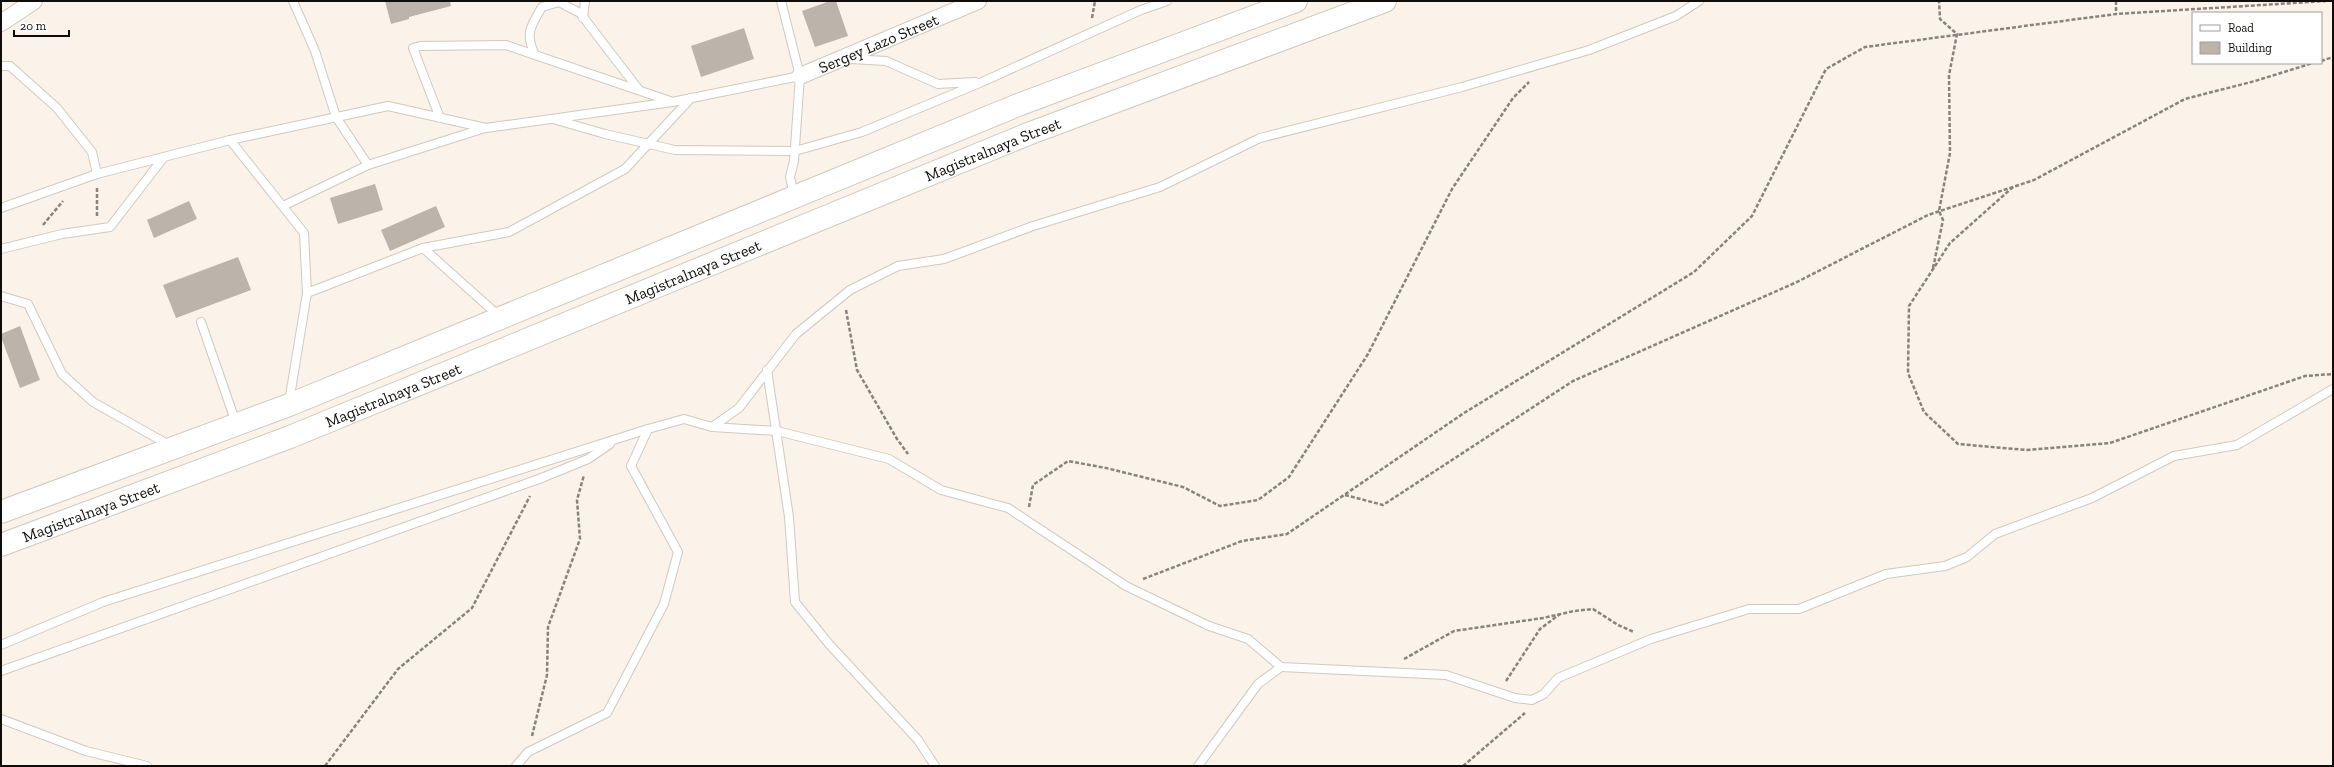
<svg xmlns="http://www.w3.org/2000/svg" width="2334" height="767" viewBox="0 0 2334 767" font-family="'Zilla Slab',serif">
	<style>
		.building { fill: #bcb4ab }
		.lines { fill: none; stroke-linecap: round; stroke-linejoin: round }
		.service-casing { stroke: #d0c9bf; stroke-width: 10 }
		.minor-casing { stroke: #d0c9bf; stroke-width: 18 }
		.secondary-casing { stroke: #d0c9bf; stroke-width: 24 }
		.path { stroke: #89837c; stroke-width: 2.5; stroke-dasharray: 4 2; stroke-linecap: butt }
		.service { stroke: #fff; stroke-width: 8 }
		.minor { stroke: #fff; stroke-width: 16 }
		.secondary { stroke: #fff; stroke-width: 22 }
		.labels { text-anchor: middle; stroke-width: 4; stroke-linejoin: round; paint-order: stroke }
		.street-label { font-size: 16px; fill: #0f0c09; stroke: #fff }
	</style>
	<rect width="100%" height="100%" fill="#fbf3e9"/>
	<g class="building">
		<path d="M385,1H450L451,6L409,17V19L391,24Z"/>
		<path d="M830,1H836L848,36L815,47L802,11Z"/>
		<path d="M744,28L754,59L701,77L691,46Z"/>
		<path d="M375,184L383,210L338,224L330,198Z"/>
		<path d="M189,201L197,219L154,238L147,220Z"/>
		<path d="M436,206L445,227L390,251L381,230Z"/>
		<path d="M238,257L251,290L176,318L163,285Z"/>
		<path d="M20,326L40,380L20,388L1,337V334Z"/>
	</g>
	<g class="lines">
		<g class="service-casing">
			<g id="service">
				<path d="M293,1L315,51L336,117L368,165"/>
				<path d="M781,1L800,76L794,161L790,177L794,196"/>
				<path d="M583,18L585,1"/>
				<path d="M535,55C525,34 530,27 542,7L559,2L580,13L639,90"/>
				<path d="M851,59L886,61L938,84L975,82"/>
				<path d="M1,66H10L57,108L92,152L97,174"/>
				<path d="M440,118L413,48L420,46L506,45L670,101"/>
				<path d="M553,119L605,134L675,150L795,151L862,132L982,82L1141,10L1167,1"/>
				<path d="M230,140L388,106L486,128L672,102L800,76"/>
				<path d="M283,206L368,165L485,128"/>
				<path d="M1,208L97,174L230,140L304,233L307,293"/>
				<path d="M423,248L509,232L625,169L691,98"/>
				<path d="M1,249L62,234L110,227L164,157"/>
				<path d="M1,296L28,304L62,374L93,402L169,445"/>
				<path d="M201,322L236,423"/>
				<path d="M767,370L789,517L795,602L829,644L918,740L935,766"/>
				<path d="M289,402L307,293L423,248L500,317"/>
				<path d="M712,427L739,408L796,334L850,290L898,266L944,259L1033,226L1160,187L1260,138L1462,87L1589,50L1676,16L1699,1"/>
				<path d="M1,645L103,602L648,429L684,419L712,427L777,431L889,459L941,490L1008,508L1126,586L1209,626L1248,639L1281,667L1446,675L1515,698L1532,700L1544,694L1558,678L1651,639L1749,609H1799L1886,574L1945,566L1967,557L1995,534L2092,498L2174,456L2237,445L2333,389"/>
				<path d="M1,671L539,479L588,459L610,444"/>
				<path d="M1,719L86,751L147,766"/>
				<path d="M516,766L528,752L607,713L664,604L678,552L631,466L648,429"/>
				<path d="M1198,766L1258,684L1281,667"/>
			</g>
		</g>
		<g class="minor-casing">
			<g id="minor">
				<path d="M1,23L34,1"/>
				<path id="s1" d="M800,76L978,1"/>
			</g>
		</g>
		<g class="secondary-casing">
			<g id="secondary">
				<path d="M1,512L289,405L1018,105L1296,1"/>
				<path id="s2" d="M1,545L290,437L1028,134L1385,1"/>
			</g>
		</g>
		<g class="path">
			<path d="M2116,1V14"/>
			<path d="M1092,18L1095,1"/>
			<path d="M2321,61L2333,57"/>
			<path d="M2013,187L1950,243L1909,306L1908,373L1924,412L1958,444L2026,450L2110,443L2305,376L2333,374"/>
			<path d="M97,188V217"/>
			<path d="M43,225L63,201"/>
			<path d="M1933,268L1943,220L1939,211L1950,153L1949,75L1957,34L1940,19L1939,1"/>
			<path d="M846,310L857,370L897,439L908,454"/>
			<path d="M1345,495L1383,505L1573,381L1797,282L1928,215L2034,180L2185,99L2255,81L2313,63"/>
			<path d="M1029,507L1033,485L1068,461L1106,468L1183,487L1220,506L1258,500L1289,477L1368,354L1452,189L1513,98L1529,82"/>
			<path d="M1143,579L1242,541L1287,534L1464,413L1694,272L1752,216L1826,69L1865,47L2116,14L2326,1"/>
			<path d="M1404,659L1454,631L1543,618L1574,611L1593,609L1618,625L1634,632"/>
			<path d="M1506,681L1540,629L1560,614"/>
			<path d="M532,736L547,675L548,627L580,539L577,500L584,475"/>
			<path d="M325,766L398,669L472,608L530,496"/>
			<path d="M1463,766L1525,713"/>
		</g>
		<use href="#service" class="service"/>
		<use href="#minor" class="minor"/>
		<use href="#secondary" class="secondary"/>
	</g>
	<g class="labels">
		<g class="street-label">
			<text dy="6" stroke="none"><textPath href="#s1" startOffset="85">Sergey Lazo Street</textPath></text>
			<text dy="6" stroke="none"><textPath href="#s2" startOffset="1068">Magistralnaya Street</textPath></text>
			<text dy="6" stroke="none"><textPath href="#s2" startOffset="744">Magistralnaya Street</textPath></text>
			<text dy="6" stroke="none"><textPath href="#s2" startOffset="420">Magistralnaya Street</textPath></text>
			<text dy="6" stroke="none"><textPath href="#s2" startOffset="96">Magistralnaya Street</textPath></text>
		</g>
	</g>
	<rect width="2334" height="767" fill="none" stroke="#0f0c09" stroke-width="4"/>
	<rect x="2192" y="12" width="130" height="52" fill="#ffffff" stroke="#9f9e9d"/>
	<rect x="2200" y="25" width="20" height="6" fill="#ffffff" stroke="#9f9e9d"/>
	<text x="2228" y="32" font-size="12" fill="#0f0c09">Road</text>
	<rect x="2200" y="42" width="20" height="12" fill="#bcb4ab" stroke="#9f9e9d"/>
	<text x="2228" y="52" font-size="12" fill="#0f0c09">Building</text>
	<path d="M14 30v6h55v-6" fill="none" stroke="#0f0c09" stroke-width="2"/>
	<text x="20" y="30" font-size="12" fill="#0f0c09" stroke="#ffffff" stroke-width="3" paint-order="stroke">20 m</text>
</svg>
